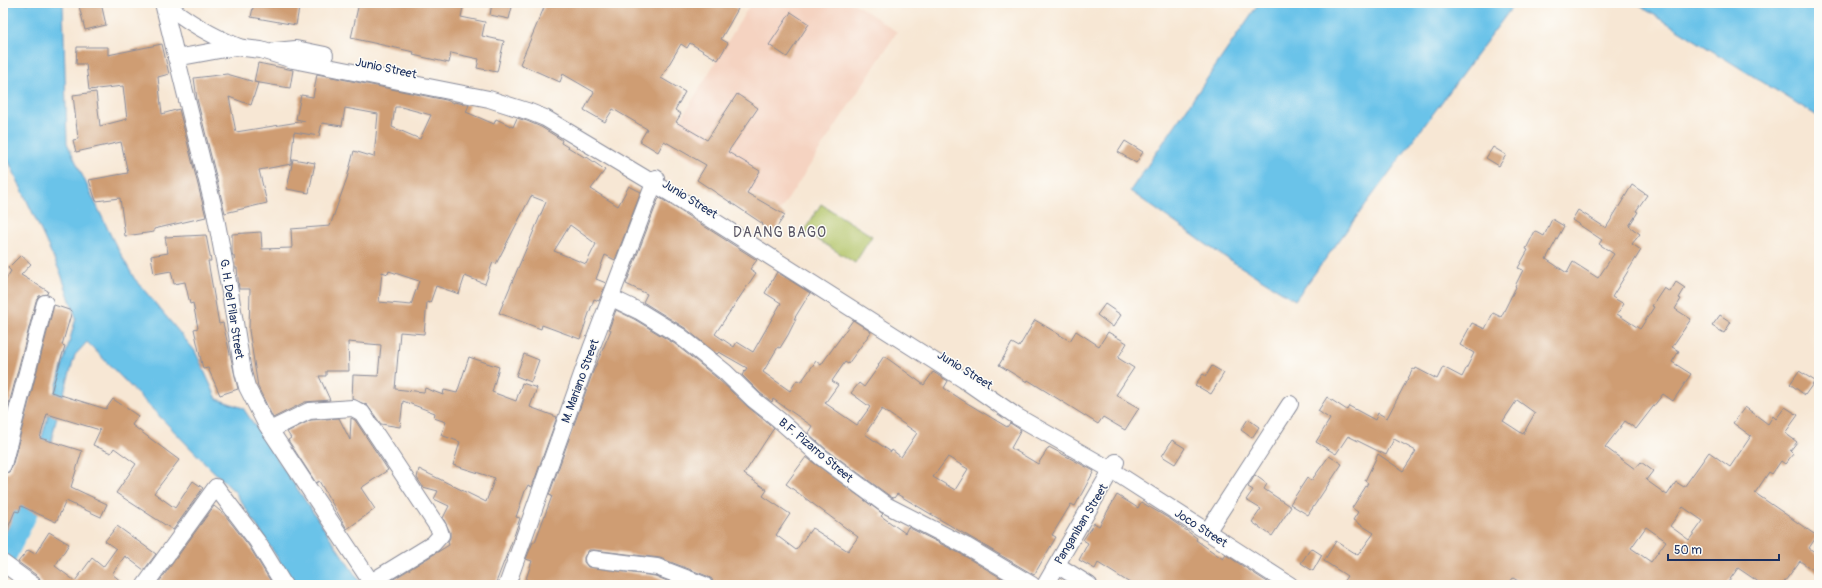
<svg xmlns="http://www.w3.org/2000/svg" width="1822" height="588" viewBox="0 0 1822 588" font-family="Pangolin,sans-serif">
	<style>
		.built { fill: #f5d3c1 }
		.green { fill: #b0c265; stroke: #667862 }
		.water { fill: #6bc3e9; stroke: #4379a4 }
		.lines { fill: none; stroke-linecap: round; stroke-linejoin: round }
		.river { stroke: #6bc3e9; stroke-width: 27 }
		.building { fill: #cf9d73; fill-rule: evenodd }
		.minor-casing { stroke: #898b99; stroke-width: 18 }
		.minor { stroke: #fff; stroke-width: 16 }
		.labels { text-anchor: middle; stroke-width: 3; stroke-linejoin: round; paint-order: stroke }
		.street-label { font-size: 12px; fill: #1b2f5e; stroke: #fdfcf7 }
		.quarter-label { font-size: 14px; letter-spacing: 1px; fill: #5a5665; stroke: #fdfcf7 }
	</style>
	<rect width="100%" height="100%" fill="#fdfcf7"/>
	<filter id="ink" filterUnits="userSpaceOnUse"><feTurbulence type="fractalNoise" baseFrequency=".025" numOctaves="2"/><feDisplacementMap in="SourceGraphic" scale="8" xChannelSelector="R" yChannelSelector="G"/><feConvolveMatrix kernelMatrix="1 2 1 2 8 2 1 2 1" color-interpolation-filters="sRGB"/></filter>
	<filter id="wash" filterUnits="userSpaceOnUse"><feTurbulence type="fractalNoise" baseFrequency=".012" numOctaves="4" result="noise"/><feDisplacementMap in="SourceGraphic" scale="16" xChannelSelector="R" yChannelSelector="G"/><feGaussianBlur stdDeviation="0.9" result="paint"/><feColorMatrix in="noise" values="0 0 0 0 0 0 0 0 0 0 0 0 0 0 0 0 0 1.4 0 .05"/><feComposite in="paint" operator="in"/></filter>
	<g filter="url(#wash)">
		<rect width="100%" height="100%" fill="#f7e7d4"/>
		<path class="built" d="M751,3H854L897,32L780,211L666,144Z"/>
		<path class="green" d="M821,204L872,236L855,263L804,231Z"/>
		<g class="water">
			<path d="M3,3H63L67,143L113,240L134,278L195,351L217,399L243,408L362,585H295L235,492L208,466L87,342L75,355L56,420L44,476L32,472L76,318L61,274L3,149Z"/>
			<path d="M1259,3H1515L1295,300L1220,254L1130,191Z"/>
			<path d="M1635,3H1819V117Z"/>
		</g>
		<g class="lines">
			<path class="river" d="M3,555L22,517L39,475"/>
		</g>
		<g id="blocks">
			<g class="building">
				<path d="M91,3H101L106,25L85,30L79,6Z"/>
				<path d="M254,3L266,5L267,3H300L296,25L251,17Z"/>
				<path d="M359,3H464L461,17L485,22L482,36L504,41L497,72L477,68L479,59L451,53L449,63L413,55L414,52L351,38Z"/>
				<path d="M492,3H513L509,19L490,15Z"/>
				<path d="M546,3H728L738,9L721,39L728,43L718,60L690,43L687,48L681,44L661,78L685,92L675,110L681,114L676,122L707,140L737,94L758,108L728,152L760,171L747,193L785,215L773,233L762,225L763,224L697,180L706,165L664,141L658,152L640,141L647,129L613,109L605,122L584,110L594,92L563,74L560,82L520,64Z"/>
				<path d="M791,12L809,24L787,57L769,45Z"/>
				<path d="M162,44L169,74L158,77L162,114L179,109L206,217L154,229V232L125,236L120,198L96,201L89,180L128,173L121,142L76,152L73,140L78,139L73,95L96,92L100,126L127,119L123,86L89,90L86,64H76L77,47H108V55Z"/>
				<path d="M258,63L293,70L290,88L254,82Z"/>
				<path d="M227,74L258,83L251,105L229,97L236,132L305,121L296,119L301,95L313,97L317,74L446,100L454,103V102L469,105L466,112L494,124L496,119L513,127L517,118L527,121L541,127L562,140L561,143L586,158L587,157L605,170L591,189L618,206L629,186L641,192L615,260L605,255L596,279L606,283L599,301L594,299L580,339L542,325L541,329L499,313L546,202L531,196L496,264L493,262L485,284L465,276L459,294L436,286L430,303L427,302L424,334L400,332L395,389L424,392L425,388L443,395L444,390L457,393L469,357L499,367L492,392L516,401L522,383L537,388L530,407L557,417L532,487L528,485L525,491L516,517L520,518L514,536L495,585H384L449,545L448,542L450,537V532L443,518L449,506L434,499L438,491L423,487L417,478L419,469L486,502L495,478L453,465L460,442L441,435L446,422L434,418L435,413L403,401L400,427L381,424L367,405L352,399L353,375L378,376L381,345L348,342L349,371H326V376H319L330,400L305,402L273,418L258,387L249,330L250,289H239L237,268H235L234,256H233L232,253V234L261,232L262,249L292,248L291,229L330,226L347,178L354,151L374,157L378,114L345,108L342,126L322,123L319,136L294,132L291,164L259,170L267,203L225,213L197,99L194,78ZM395,107H401L431,115L420,139L392,127ZM570,225L596,244L586,264L554,251ZM389,271L419,281L411,305L379,302L382,272L388,274Z"/>
				<path d="M1125,141L1143,152L1136,163L1118,152Z"/>
				<path d="M1493,147L1506,155L1499,166L1486,158Z"/>
				<path d="M293,159L315,163L309,193L287,189Z"/>
				<path d="M1632,185L1647,195L1636,211L1638,212L1629,226L1640,234L1632,244L1641,250L1612,297L1624,304L1617,314L1640,329L1654,307L1652,306L1664,288L1670,292L1676,282L1685,288L1679,298L1681,299L1675,309L1691,319L1672,347L1679,351L1672,362L1691,374L1673,401L1663,394L1636,429L1625,421L1605,447L1635,469L1641,462L1653,471L1646,480L1667,495L1676,482L1684,487L1709,452L1730,467L1751,436L1733,423L1745,407L1768,424L1773,416L1776,419L1785,407L1798,415L1785,433L1797,442L1790,451L1793,454L1785,464L1781,461L1772,474L1769,472L1755,493L1817,536L1809,548L1819,555V574L1800,561L1782,585H1763L1738,568L1726,585H1525L1513,578L1508,585H1341L1347,576L1324,561L1336,541L1358,555L1374,533L1353,520L1358,512L1352,508L1368,483L1365,481L1378,454L1403,471L1416,451L1394,439L1386,455L1348,436L1336,454L1316,442L1330,419L1318,411L1327,397L1347,410L1349,406L1375,420L1378,413L1387,418L1413,369L1415,370L1416,368L1437,379L1443,367L1462,377L1474,353L1460,345L1472,323L1485,329L1493,313L1501,317L1516,287L1515,286L1523,270L1518,268L1528,250L1526,249L1535,231L1544,236L1552,219L1564,226L1546,259L1567,273L1573,262L1598,278L1614,254L1599,244L1602,240L1572,220L1578,210L1606,228ZM1517,400L1535,413L1523,434L1503,421ZM1683,507L1703,521L1689,540L1670,526ZM1646,527L1666,541L1651,562L1631,548Z"/>
				<path d="M660,198L757,260L750,269L756,273L715,334L734,347L737,342L753,352L781,303L765,293L777,272L810,293L794,319H796L788,335L780,348L778,347L763,372L790,391L797,380L801,382L816,361L821,365L853,320L871,332L848,364L845,362L832,381L838,385L825,403L857,425L870,407L851,393L859,383L864,387L879,366L878,365L884,356L924,385L933,372L948,381L944,388L962,400L1007,427L1010,423L1021,430L1011,448L1038,464L1049,447L1094,471L1075,506L1071,504L1052,535L1056,537L1034,575L897,494L894,498L891,497L827,450L808,433L812,426L773,399L772,402L760,393L742,375L747,368L719,352L717,354L685,328L643,302L647,294L626,284L658,200ZM882,409L917,433L901,457L892,450L891,452L865,434ZM948,457L968,469L955,490L933,477Z"/>
				<path d="M206,235L211,261H208L219,324L223,323L238,389L220,395L208,368L203,369L194,329L198,328L193,303L190,304L185,282L174,284L171,271L154,274L151,256L168,253L165,237Z"/>
				<path d="M21,255L31,264L21,275L48,291L47,294L39,296L36,301L3,427V318L7,311L3,308V284L11,271L8,268Z"/>
				<path d="M1105,304L1121,315L1113,327L1097,315Z"/>
				<path d="M54,305L72,311L62,345L65,346L51,392L106,409L113,399L138,416L132,425L179,460L154,493L175,508L193,481L203,488L173,530L116,493L136,464L114,448L111,453L93,445L100,430L47,414L40,438L82,451L71,487L107,504L101,517L66,501L56,522L21,506L19,512L15,511L3,540V474L9,472L12,467Z"/>
				<path d="M616,310L634,319L675,344L716,377L748,407L774,428L744,474L767,490L763,496L790,514L776,535L796,550L812,528L848,551L858,537L786,484L806,457L883,514L881,516L905,533L908,527L961,554L1013,585H713L712,579L707,576L660,558L594,550H589L584,557V562L588,567L655,576L677,585H524L532,561L526,559L533,542H535L552,496L549,495L592,374L611,330L609,329Z"/>
				<path d="M1720,315L1731,322L1724,333L1712,326Z"/>
				<path d="M1035,320L1070,341L1076,331L1099,346L1108,332L1127,343L1118,358L1134,368L1116,395L1139,408L1125,430L1103,417L1098,424L1028,380L1027,382L999,365L1012,343L1019,347Z"/>
				<path d="M524,354L539,360L531,382L516,376Z"/>
				<path d="M1212,366L1224,373L1211,394L1195,385L1203,374L1206,376Z"/>
				<path d="M1799,371L1815,381L1805,395L1790,384Z"/>
				<path d="M339,418L350,440L351,418L355,420L388,470L361,488L375,509L347,529L319,481L316,483L288,440L291,438L287,432L311,420Z"/>
				<path d="M1248,419L1259,427L1252,438L1241,430Z"/>
				<path d="M1172,440L1185,448L1175,464L1162,456Z"/>
				<path d="M1329,456L1342,464L1308,515L1290,504L1307,478L1311,481Z"/>
				<path d="M1255,475L1267,484L1264,489L1291,507L1272,536L1252,522L1261,509L1246,500L1253,490L1248,487Z"/>
				<path d="M1117,495L1138,508L1141,502L1170,519L1197,538L1196,540L1223,559L1226,555L1272,585H1133L1098,563L1095,569L1079,560L1088,543L1083,540L1094,523L1099,526Z"/>
				<path d="M214,506L225,515L249,546L273,585H164L159,582Z"/>
				<path d="M117,526L156,554L144,570L125,556L112,574L126,585H42L39,577L18,562L28,550L35,554L49,532L69,544L55,566L75,581L92,558L103,567L116,549L105,541Z"/>
				<path d="M1311,548L1322,555L1313,571L1301,563Z"/>
			</g>
		</g>
	</g>
	<g filter="url(#ink)">
		<use href="#blocks" fill-opacity="0" stroke="#898b99" stroke-width="1"/>
		<g class="lines">
			<g class="minor-casing">
				<g id="minor">
					<path d="M163,3L215,213L230,292L243,372L247,387L266,424L373,585"/>
					<path d="M165,3C187,22 212,36 239,47"/>
					<path d="M275,51L296,49L325,55"/>
					<path d="M176,58L236,47L261,50L293,60L489,99L530,112L545,118L678,198L964,380L1016,416L1113,471L1290,585"/>
					<path d="M612,298L639,311L680,336L725,372L754,400L778,419L821,457L886,505L966,546L1032,585"/>
					<path d="M270,430L309,411L353,408L362,413L439,529L441,535L433,544L371,582"/>
					<path d="M3,465L45,303"/>
					<path d="M1207,532L1290,404"/>
					<path d="M593,559L657,567L704,585"/>
					<path d="M3,563L33,585"/>
					<path d="M1057,565L1089,585"/>
					<path d="M145,585L216,487L257,541L284,585"/>
					<path d="M507,585L591,349L656,178"/>
					<path d="M1045,585L1116,462"/>
				</g>
			</g>
			<use href="#minor" class="minor"/>
		</g>
	</g>
	<g class="labels">
		<g class="street-label">
			<text transform="translate(386 68) rotate(12)" y="4">Junio Street</text>
			<text transform="translate(690 199) rotate(32)" y="4">Junio Street</text>
			<text transform="translate(232 309) rotate(81)" y="4">G. H. Del Pilar Street</text>
			<text transform="translate(965 370) rotate(32)" y="4">Junio Street</text>
			<text transform="translate(580 381) rotate(-70)" y="4">M. Mariano Street</text>
			<text transform="translate(816 450) rotate(40)" y="4">B.F. Pizarro Street</text>
			<text transform="translate(1081 524) rotate(-59)" y="4">Panganiban Street</text>
			<text transform="translate(1201 528) rotate(33)" y="4">Joco Street</text>
		</g>
		<g class="quarter-label">
			<text x="780" y="237">DAANG BAGO</text>
		</g>
	</g>
	<rect width="1822" height="588" fill="none" stroke="#fdfcf7" stroke-width="16"/>
	<path d="M1668 554v6h111v-6" fill="none" stroke="#1b2f5e" stroke-width="2"/>
	<text x="1674" y="554" font-size="12" fill="#1b2f5e" stroke="#fdfcf7" stroke-width="3" paint-order="stroke">50 m</text>
</svg>
